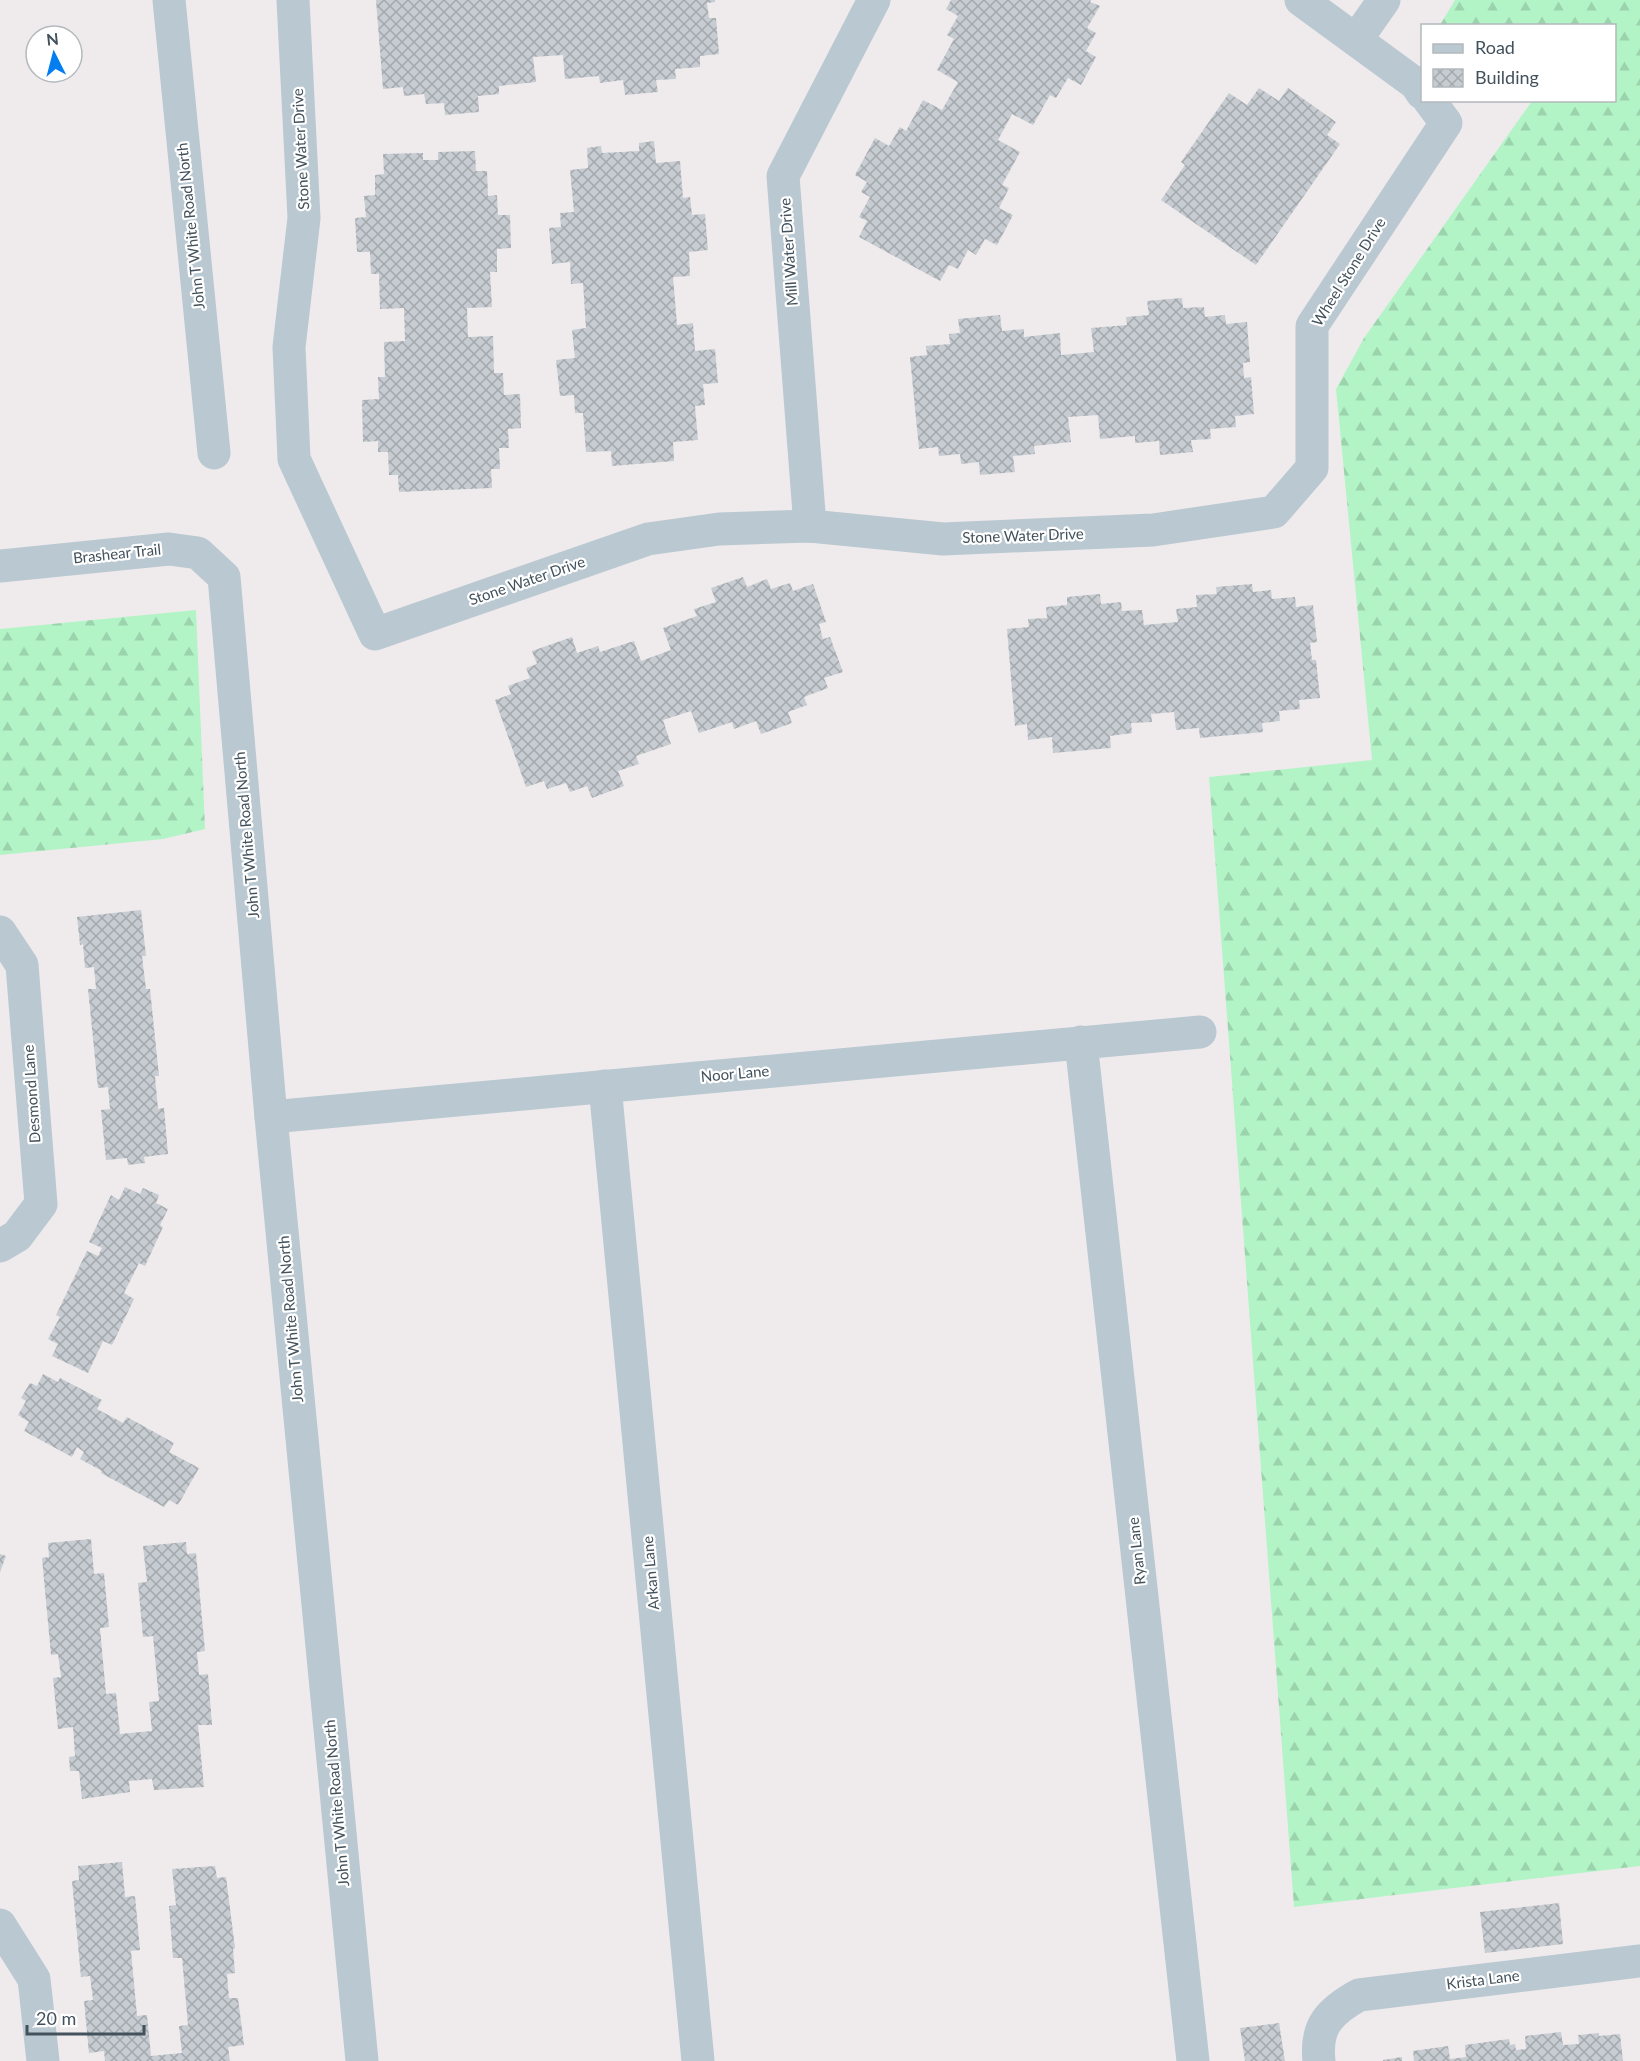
<svg xmlns="http://www.w3.org/2000/svg" width="1640" height="2061" viewBox="0 0 1640 2061" font-family="Lato,sans-serif">
	<style>
		.forest { fill: url(#forest-firs) }
		.building { fill: url(#building-cross-hatch) }
		.lines { fill: none; stroke-linecap: round; stroke-linejoin: round }
		.minor { stroke: #bac8d1; stroke-width: 33 }
		.labels { text-anchor: middle; stroke-width: 4.5; stroke-linejoin: round; paint-order: stroke }
		.street-label { font-size: 15px; fill: #42515b; stroke: #fff }
	</style>
	<defs>
		<pattern id="forest-firs" width="22" height="20" patternUnits="userSpaceOnUse" patternTransform="scale(1.5)"><rect width="22" height="20" fill="#b3f4c7"/><path d="M5 1l3.5 6h-7zM16 11l3.5 6h-7z" fill="#9bd3ad"/></pattern>
		<pattern id="building-cross-hatch" width="8" height="8" patternUnits="userSpaceOnUse" patternTransform="scale(1.5)"><rect width="8" height="8" fill="#c7ccd2"/><path d="M0 0l8 8M0 8l8-8" fill="none" stroke="#a3a8ad"/></pattern>
	</defs>
	<rect width="100%" height="100%" fill="#efebec"/>
	<g class="forest">
		<path d="M1455,0H1640V1866L1294,1907L1209,777L1372,760L1336,389L1364,338L1532,101L1614,100V26L1440,25Z"/>
		<path d="M196,610L205,829L163,839L0,855V629Z"/>
	</g>
	<g class="building">
		<path d="M376,0H715V2L707,3L709,18H716L719,54L700,56V67L675,69L676,79L656,80L658,92L625,95L623,80L600,83L599,76L565,79L563,55L533,57L536,82L499,86V94L478,96L479,112L445,115L444,103L426,104L424,94L404,96L403,87L383,89Z"/>
		<path d="M951,0H1091L1090,2L1100,6L1087,28L1096,33L1086,51L1096,57L1081,85L1068,78L1056,98L1050,95L1033,125L1012,114L998,140L1020,152L1002,185L1009,188L999,208L1013,215L997,245L985,239L976,255L968,250L958,269L949,265L940,281L859,237L867,221L859,217L870,197L861,192L867,182L855,175L875,138L889,146L900,127L906,131L923,100L942,110L958,82L937,70L954,39L947,35L958,16L946,9Z"/>
		<path d="M1259,88L1279,101L1288,88L1336,122L1327,135L1340,144L1256,265L1161,200L1185,165L1181,162L1229,93L1247,105Z"/>
		<path d="M654,141L656,163L680,161L683,198L690,197L692,215L705,214L708,250L689,252L690,276L673,277L677,325L693,323L695,351L715,349L718,383L703,384L705,405L695,406L698,440L673,442L674,461L612,466L611,451L586,452L583,413H575L574,395L560,396L556,360L575,358L572,330L586,328L583,283L571,284L570,262L552,264L549,228L561,227L560,213L574,212L570,170L588,168L587,148L601,146L602,153L639,151V143Z"/>
		<path d="M475,151L476,171H487L488,196L497,195L498,215H510L511,248L497,249V272H490L492,307L467,308L468,337L493,336L494,373H503L504,395L520,394L521,428L508,429L509,448H499L500,469H491L492,488L399,492L398,475H389L388,452H378V441L363,442L362,400L379,399L378,377H385L384,342L405,341L404,308L380,309L379,274H371L370,252H357L355,218L366,217L364,196L375,195V175L384,174L383,154L423,153V160H438V152Z"/>
		<path d="M1182,298L1183,308L1204,307L1205,317L1225,315L1226,324L1247,322L1250,362L1243,363L1244,378L1251,377L1254,414L1235,416L1236,427L1210,429L1211,439L1191,440L1193,452L1160,455L1159,441L1135,443V436L1100,439L1098,415L1068,417L1071,442L1034,446L1035,454L1013,456L1015,472L980,475L979,462L961,464L960,454L939,456L938,447L919,449L910,357L927,355L926,346L950,344L949,334L960,333L958,319L1000,315L1002,331L1024,329V337L1060,333L1061,355L1094,352L1091,328L1127,325L1126,317L1149,315L1147,301Z"/>
		<path d="M743,577L747,587L767,579L771,589L790,583L793,591L813,584L826,622L819,624L823,639L830,637L843,672L824,678L828,688L804,697L807,705L788,712L792,723L761,734L756,721L734,729L732,722L699,733L691,711L663,720L671,744L636,756L639,764L618,771L624,786L592,798L587,786L570,792L566,783L547,789L544,781L526,787L495,700L511,694L508,686L530,678L526,668L537,664L532,651L572,637L577,653L598,646L600,652L634,641L641,661L671,650L663,628L697,616L694,609L716,602L711,588Z"/>
		<path d="M1252,584L1253,592L1271,590L1272,599L1295,597L1296,607L1313,605L1317,642L1310,643L1312,660H1316L1320,698L1299,700L1300,709L1279,711L1280,721L1262,723L1263,732L1200,738L1199,728L1176,730L1174,712L1151,714L1152,722L1131,723L1132,733L1110,736L1111,748L1053,753L1052,737L1028,740L1027,724L1015,726L1007,629L1029,627L1028,619L1047,618L1046,607L1067,605V597L1100,594L1101,604L1121,602L1122,611L1142,610L1144,625L1178,622L1176,609L1197,607L1196,595L1217,594L1216,587Z"/>
		<path d="M141,910L146,956H142L146,989H150L159,1076H155L158,1109L164,1108L168,1154L144,1157L145,1163L128,1165L127,1158L106,1160L101,1110L110,1109L108,1087L98,1088L88,989H96L94,967L85,968L83,944L80,945L77,917Z"/>
		<path d="M125,1187L140,1194L143,1188L159,1195L156,1203L168,1209L160,1225L163,1227L145,1266L139,1263L124,1293L134,1299L112,1345L103,1341L88,1373L52,1356L58,1344L48,1339L60,1317L56,1315L87,1251L98,1256L102,1248L89,1242L111,1195L119,1200Z"/>
		<path d="M43,1374L58,1382L60,1378L102,1400L97,1409L123,1423L127,1417L174,1443L169,1452L199,1468L178,1505L169,1500L164,1507L101,1473L102,1471L80,1459L84,1452L77,1447L72,1457L24,1431L29,1422L18,1415L26,1401L21,1398L30,1383L37,1386Z"/>
		<path d="M91,1539L94,1574L104,1573L109,1627L100,1628L106,1694L116,1693L120,1734L152,1731L149,1702L159,1701L153,1636L143,1637L138,1583L147,1582L143,1546L186,1542L187,1554L196,1553L205,1651L197,1652L199,1675L208,1674L212,1725H198L204,1787L154,1790L152,1779L129,1781L130,1792L82,1799L79,1771H70L69,1757L75,1756L73,1727L58,1729L53,1678L61,1677L58,1654L51,1655L42,1558L49,1557L48,1543Z"/>
		<path d="M0,1554L6,1556L0,1572Z"/>
		<path d="M122,1862L125,1897L135,1896L140,1950L131,1951L137,2016L147,2015L151,2056L182,2053L179,2026L188,2025L182,1958H173L169,1906L176,1905L172,1869L215,1866L217,1878L226,1877L235,1948L233,1949L235,1973L227,1974L229,1998H238L244,2045L228,2047L230,2061H105L104,2051L89,2053L84,2001L93,2000L90,1976L81,1977L72,1881L79,1880L78,1866Z"/>
		<path d="M1559,1903L1563,1944L1485,1953L1480,1912Z"/>
		<path d="M1279,2023L1285,2061H1245L1240,2028Z"/>
		<path d="M1561,2032L1563,2045L1579,2044L1578,2035L1599,2033V2036L1620,2034L1623,2061H1414L1413,2051L1448,2046L1450,2059L1466,2057L1465,2045L1509,2039L1510,2045L1515,2044L1516,2050L1526,2049L1525,2036Z"/>
		<path d="M1402,2057V2061H1383V2060Z"/>
	</g>
	<g class="lines">
		<g class="minor">
			<path d="M169,0L214,453"/>
			<path d="M293,0L304,218L289,347L294,459L375,634L648,539L719,529L810,526L943,539L1153,530L1274,512L1312,468V326L1446,123L1429,100"/>
			<path d="M1301,0L1416,84L1422,93"/>
			<path d="M1356,40L1384,0"/>
			<path d="M810,526L783,176L874,0"/>
			<path d="M0,566L169,549L198,553L224,577L271,1117L362,2061"/>
			<path d="M0,932L22,965L41,1204L17,1236L0,1246"/>
			<path d="M1081,1042L1193,2061"/>
			<path d="M605,1086L698,2061"/>
			<path d="M271,1117L1200,1032"/>
			<path d="M0,1925L34,1979L43,2061"/>
			<path d="M1319,2061C1315,2026 1330,2011 1359,1995L1640,1961"/>
		</g>
	</g>
	<g class="labels">
		<g class="street-label">
			<text transform="translate(301 149) rotate(-93)" y="5">Stone Water Drive</text>
			<text transform="translate(191 226) rotate(-96)" y="5">John T White Road North</text>
			<text transform="translate(789 252) rotate(-94)" y="5">Mill Water Drive</text>
			<text transform="translate(1349 272) rotate(-58)" y="5">Wheel Stone Drive</text>
			<text transform="translate(1023 536) rotate(-2)" y="5">Stone Water Drive</text>
			<text transform="translate(117 554) rotate(-6)" y="5">Brashear Trail</text>
			<text transform="translate(527 581) rotate(-19)" y="5">Stone Water Drive</text>
			<text transform="translate(247 835) rotate(-95)" y="5">John T White Road North</text>
			<text transform="translate(735 1074) rotate(-5)" y="5">Noor Lane</text>
			<text transform="translate(32 1094) rotate(-94)" y="5">Desmond Lane</text>
			<text transform="translate(291 1319) rotate(-95)" y="5">John T White Road North</text>
			<text transform="translate(1137 1551) rotate(-96)" y="5">Ryan Lane</text>
			<text transform="translate(651 1573) rotate(-95)" y="5">Arkan Lane</text>
			<text transform="translate(337 1803) rotate(-95)" y="5">John T White Road North</text>
			<text transform="translate(1483 1980) rotate(-7)" y="5">Krista Lane</text>
		</g>
	</g>
	<rect x="1421" y="24" width="195" height="78" fill="#ffffff" stroke="#b3b9bd" stroke-width="1.5"/>
	<rect x="1433" y="44" width="30" height="9" fill="#bac8d1" stroke="#b3b9bd" stroke-width="1.5"/>
	<text x="1475" y="54" font-size="18" fill="#42515b">Road</text>
	<rect x="1433" y="69" width="30" height="18" fill="url(#building-cross-hatch)" stroke="#b3b9bd" stroke-width="1.5"/>
	<text x="1475" y="84" font-size="18" fill="#42515b">Building</text>
	<g transform="translate(54 54) rotate(354)"><circle r="28" fill="#ffffff" stroke="#b3b9bd" stroke-width="1.5"/>
	<path d="M0-4.5L10 22L0 15L-10 22Z" fill="#037ef1"/>
	<text y="-9" font-size="16" font-weight="bold" text-anchor="middle" fill="#42515b">N</text>
	</g>
	<path d="M27 2025v9h117v-9" fill="none" stroke="#42515b" stroke-width="3"/>
	<text x="36" y="2025" font-size="18" fill="#42515b" stroke="#ffffff" stroke-width="4.5" paint-order="stroke">20 m</text>
</svg>
